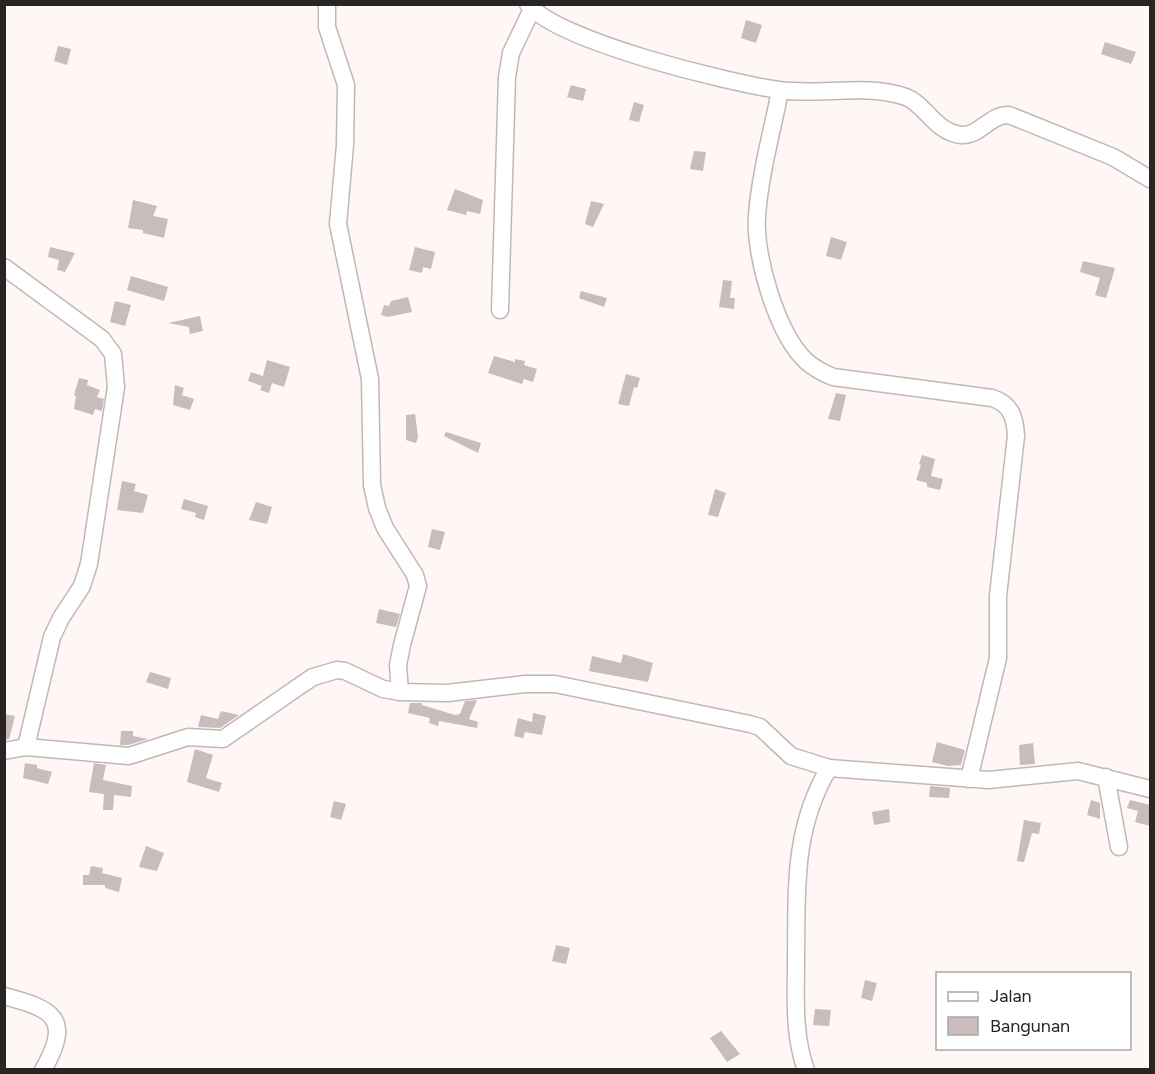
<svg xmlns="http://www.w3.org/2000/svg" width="1155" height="1074" viewBox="0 0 1155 1074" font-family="Figtree,sans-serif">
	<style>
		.building { fill: #c8bcbc }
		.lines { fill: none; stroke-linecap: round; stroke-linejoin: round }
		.minor-casing { stroke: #c2b7b6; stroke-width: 19 }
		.minor { stroke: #fff; stroke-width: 16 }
	</style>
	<rect width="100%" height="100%" fill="#fef7f6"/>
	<g class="building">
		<path d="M746,20L762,25L756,43L741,38Z"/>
		<path d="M1105,42L1136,52L1131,64L1101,54Z"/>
		<path d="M58,46L71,49L67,65L54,61Z"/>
		<path d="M571,85L586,89L583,101L567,97Z"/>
		<path d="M634,102L644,105L639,122L629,120Z"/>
		<path d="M694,151L706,152L703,171L690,169Z"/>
		<path d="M455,189L483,200L480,214L467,211L466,215L447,210Z"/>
		<path d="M133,200L157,206L153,216L168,219L164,238L143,233V230L128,228Z"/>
		<path d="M591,201L604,204L593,227L585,224Z"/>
		<path d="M831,237L847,242L841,260L826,256Z"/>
		<path d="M50,247L75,253L65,272L57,270L59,260L48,257Z"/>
		<path d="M415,247L435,252L431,269L423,267L422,273L409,270Z"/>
		<path d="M1083,261L1115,268L1106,298L1095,295L1100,278L1080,272Z"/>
		<path d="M131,276L168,287L164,301L127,290Z"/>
		<path d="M723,280L732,281L730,298H735L734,309L719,307Z"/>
		<path d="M581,291L607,298L604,307L579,298Z"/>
		<path d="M408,297L412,312L388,317L381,315L384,305L389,306L391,301Z"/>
		<path d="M115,301L131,305L125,326L110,322Z"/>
		<path d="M200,316L203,331L190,334L189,327L168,323Z"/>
		<path d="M494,356L515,362V359L525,361L524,365L537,369L533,382L524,379L522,384L488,373Z"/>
		<path d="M267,360L290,367L284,387L272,383L269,393L260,390L262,386L248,381L251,372L263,376Z"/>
		<path d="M626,374L640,378L637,388L634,387L629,406L618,404Z"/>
		<path d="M79,378L88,380L87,385L100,390L97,397L104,399L102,411L95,409L93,415L74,409L76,396L74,395Z"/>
		<path d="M175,385L184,388L182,395L194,399L190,410L173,405Z"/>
		<path d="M836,393L846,395L840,421L828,419Z"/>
		<path d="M415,414L418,437L416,443L406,440V415Z"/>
		<path d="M446,432L481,443L478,453L444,436Z"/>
		<path d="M922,455L935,459L931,476L943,479L940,490L927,487V483L916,480L921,465L919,464Z"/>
		<path d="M122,481L136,484L134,491L148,495L143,513L117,510Z"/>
		<path d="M715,489L726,493L718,517L708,515Z"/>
		<path d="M184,499L208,506L204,520L195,517L196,513L181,509Z"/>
		<path d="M256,502L272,507L267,524L249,520Z"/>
		<path d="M432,529L445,532L440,550L428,547Z"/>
		<path d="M379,609L400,614L396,627L376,623Z"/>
		<path d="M623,654L653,663L648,682L589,671L592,656L621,663Z"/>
		<path d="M150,672L171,678L168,689L146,682Z"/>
		<path d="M477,700L469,719L478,722L477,728L439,721L438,726L429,723L430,718L408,713L410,703H422V705L455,715L460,714L465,701Z"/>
		<path d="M221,711L239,715L220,728L198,727L201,715L218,719Z"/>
		<path d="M533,713L546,716L542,735L525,732L523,738L514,736L518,718L532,722Z"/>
		<path d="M4,714L15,716L9,739L4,740Z"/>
		<path d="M121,731H133V736L148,739L128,745H120Z"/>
		<path d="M937,742L965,750L961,765L948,766L932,762Z"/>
		<path d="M1033,743L1035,764L1020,765L1019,745Z"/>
		<path d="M195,749L213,755L206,778L222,783L219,792L187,782Z"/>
		<path d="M25,763L37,765V768L52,772L48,784L23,778Z"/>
		<path d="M94,763L106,765L103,780L132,786L131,797L114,795L113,810H103L104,794L89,792Z"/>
		<path d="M930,786L950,788L949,798L929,797Z"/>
		<path d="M1091,800L1100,803V819L1087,815Z"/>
		<path d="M1130,800L1150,805V826L1135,822L1138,811L1127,808Z"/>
		<path d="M334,801L346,804L341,820L330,817Z"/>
		<path d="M889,809L890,822L874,825L872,812Z"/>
		<path d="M1024,820L1041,823L1039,834L1032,833L1024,862L1017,861Z"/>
		<path d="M146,846L164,853L157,871L139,867Z"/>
		<path d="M91,866L103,868L102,873L122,878L119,892L105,888V885H83V875H89Z"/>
		<path d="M556,945L570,948L566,964L552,961Z"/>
		<path d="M865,980L877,983L872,1001L861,998Z"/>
		<path d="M815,1009L831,1010L829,1026L813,1025Z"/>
		<path d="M721,1031L740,1054L727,1062L710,1038Z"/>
	</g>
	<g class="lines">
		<g class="minor-casing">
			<g id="minor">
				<path d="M327,4V27L346,85L345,145L338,224L370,379L372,485L377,508L385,528L415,575L418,586L402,645L398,665L400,692"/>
				<path d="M528,4C557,41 729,83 779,90C820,96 865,83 906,97C925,104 935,132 961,135C979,137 990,114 1009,115L1113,157L1150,179"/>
				<path d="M780,91C772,132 760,174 757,216C754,255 777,334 806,361C814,368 823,373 833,377L992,398C1011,404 1015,417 1016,436L998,596V658L969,779"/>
				<path d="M4,267L102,339L113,354L116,387L89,564L82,586L61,618L52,637L26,747"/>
				<path d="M500,310L507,77L511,53L532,9"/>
				<path d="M4,751L26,747L129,756L188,737L223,739L301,685L313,677L337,670L345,671L383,689L400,692L447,693L525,684H555L750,724L760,727L791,756L829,768L989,780L1078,771L1150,789"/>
				<path d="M1106,777L1119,847"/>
				<path d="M4,996C53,1009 73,1018 43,1070"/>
				<path d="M806,1070C793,1034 796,998 796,960C797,892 792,830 829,768"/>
			</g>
		</g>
		<use href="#minor" class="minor"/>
	</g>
	<rect width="1155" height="1074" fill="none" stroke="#2a2525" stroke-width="12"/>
	<rect x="936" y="972" width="195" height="78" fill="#ffffff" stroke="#aaa8a8" stroke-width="1.5"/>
	<rect x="948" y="992" width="30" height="9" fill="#ffffff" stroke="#aaa8a8" stroke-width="1.5"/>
	<text x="990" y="1002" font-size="18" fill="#2a2525">Jalan</text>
	<rect x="948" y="1017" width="30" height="18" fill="#c8bcbc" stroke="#aaa8a8" stroke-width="1.5"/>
	<text x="990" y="1032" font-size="18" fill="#2a2525">Bangunan</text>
</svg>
